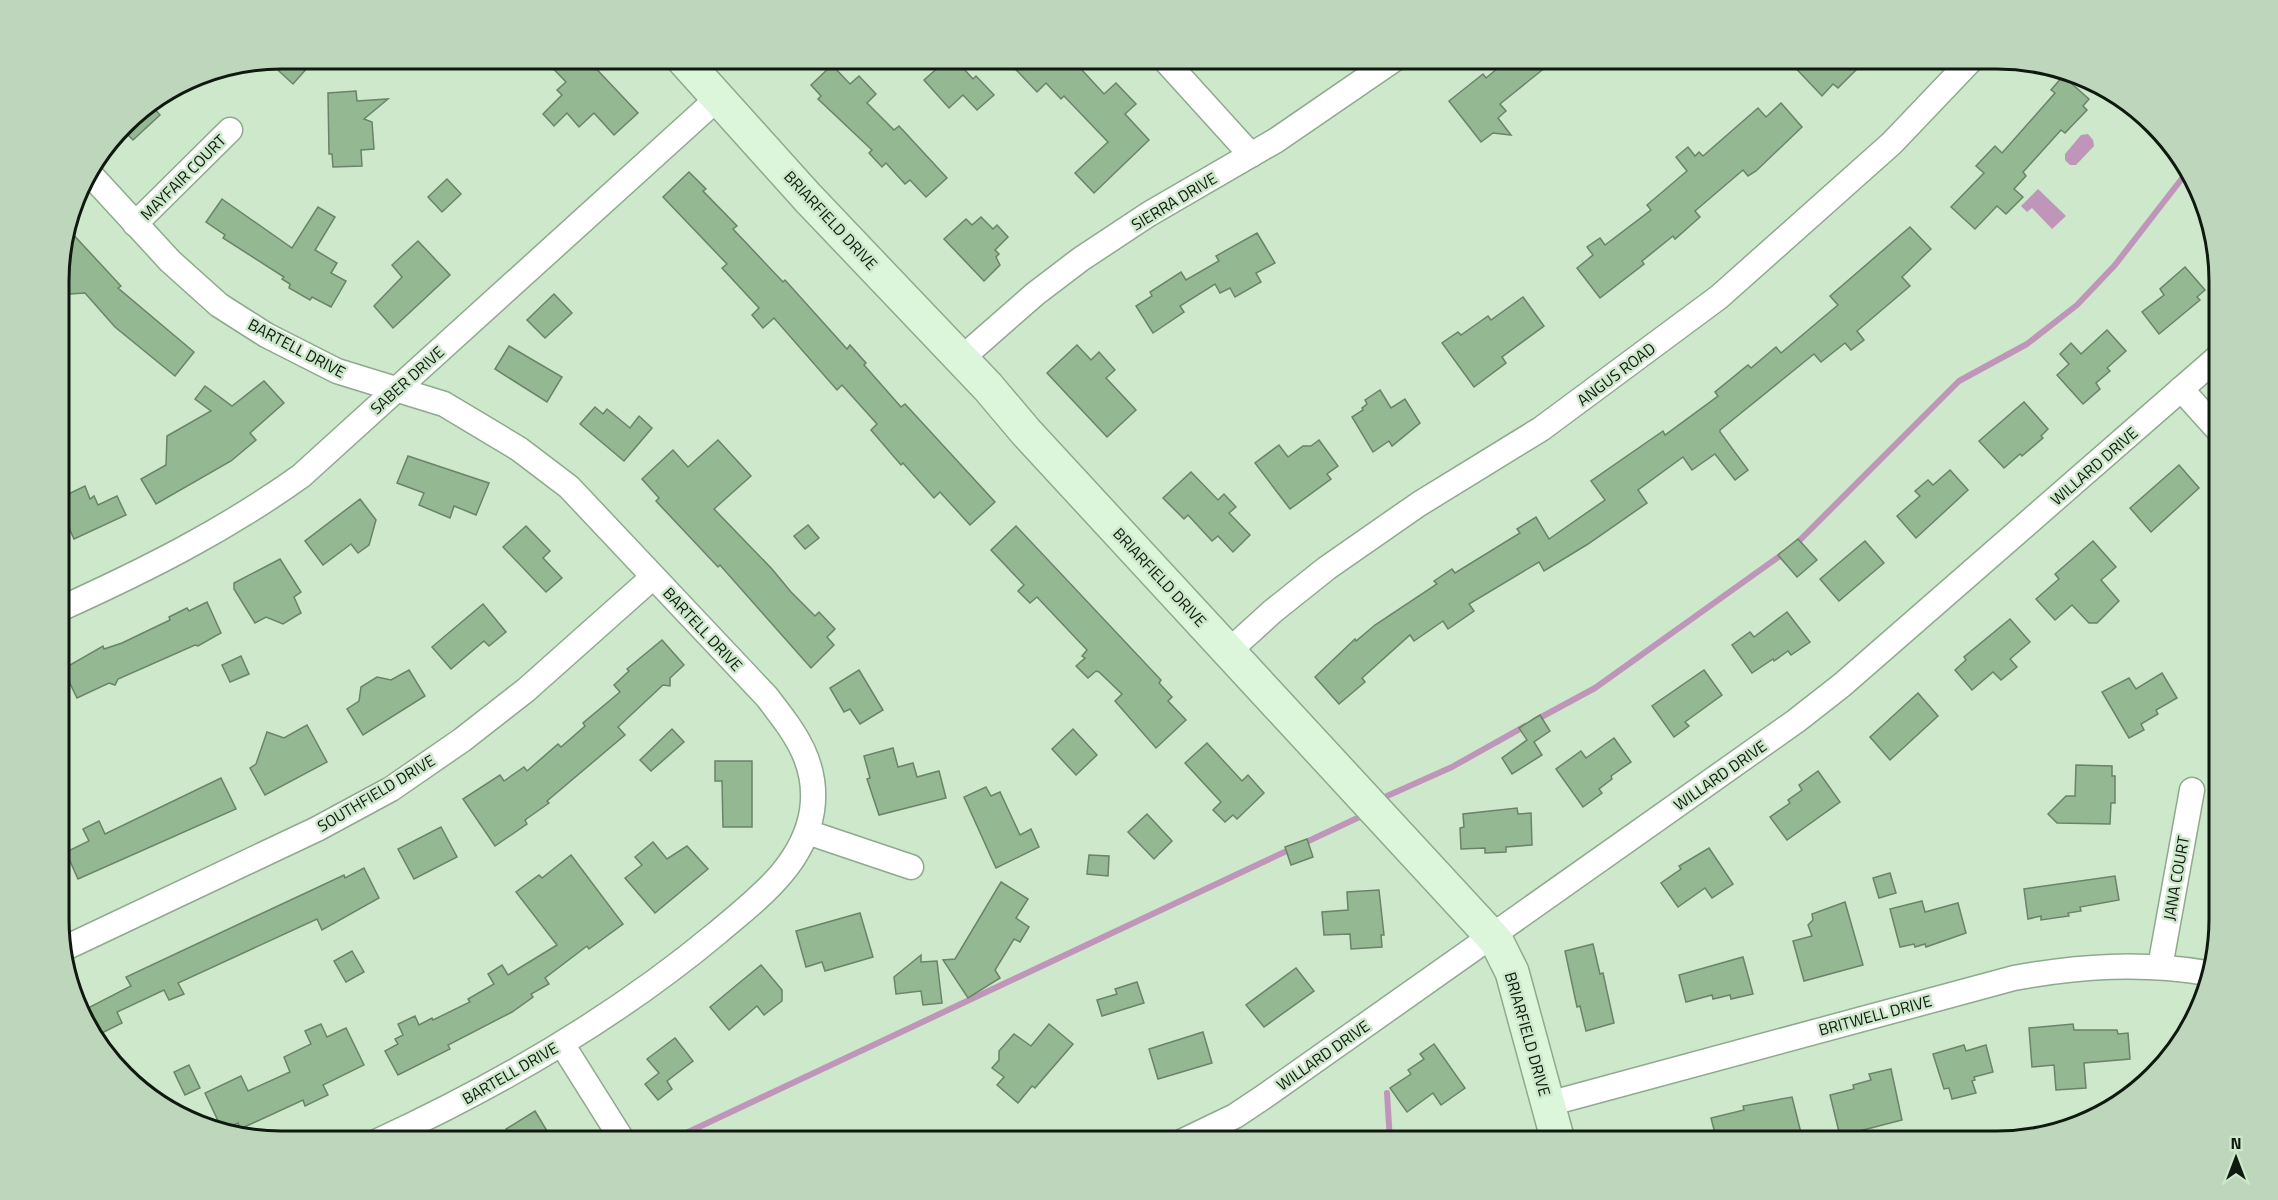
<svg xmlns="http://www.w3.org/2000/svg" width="2278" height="1200" viewBox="0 0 2278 1200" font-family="'Titillium Web',sans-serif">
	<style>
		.water { fill: #bf96b9 }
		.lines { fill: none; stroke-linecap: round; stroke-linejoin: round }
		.stream { stroke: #bf96b9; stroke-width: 6 }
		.building { fill: #93b892; stroke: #6a8369; stroke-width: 1.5 }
		.street-casing { stroke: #8fa98e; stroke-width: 27 }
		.secondary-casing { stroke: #8fa98e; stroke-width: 36 }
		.street { stroke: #fff; stroke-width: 24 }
		.secondary { stroke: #dbf6db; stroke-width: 33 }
		.labels { text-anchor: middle; stroke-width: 5; stroke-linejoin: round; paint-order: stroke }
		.street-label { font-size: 16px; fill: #0f190f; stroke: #cde8cb }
		.rim { fill: none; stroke: #0f190f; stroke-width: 3 }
	</style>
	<rect width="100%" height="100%" fill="#cde8cb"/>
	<g class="water">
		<path d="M2088,134L2093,140L2094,146L2076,165H2070L2065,160V154L2081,135Z"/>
		<path d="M2038,189L2066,216L2052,229L2032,208L2027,212L2021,206Z"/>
	</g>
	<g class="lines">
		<g class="stream">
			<path d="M1795,545L1959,381L2027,344L2077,305L2115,265L2187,172"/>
			<path d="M1534,721L1595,688L1784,553"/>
			<path d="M1387,796L1452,767L1525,726"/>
			<path d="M1302,844L1366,814"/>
			<path d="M1387,1093L1390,1141"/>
			<path d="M669,1141L1293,848"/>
		</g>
	</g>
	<g class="building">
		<path d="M281,58H316L293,84L268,61Z"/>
		<path d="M543,58H586L638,113L614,135L594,113L579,127L567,113L554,126L543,114L562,95L557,90L566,82Z"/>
		<path d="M949,58H954L973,79L976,76L994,95L977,110L963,95L949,108L924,80Z"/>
		<path d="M1005,58H1071L1104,94L1116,83L1136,104L1125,114L1149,140L1094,193L1075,173L1108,142L1064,96L1061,99L1046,83L1037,92Z"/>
		<path d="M1510,58H1557L1500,104L1506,111L1498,118L1511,135L1493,133L1481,142L1449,101L1483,74L1486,78Z"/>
		<path d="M1786,58H1868L1838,88L1833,84L1822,96Z"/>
		<path d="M832,65L850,84L859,76L876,94L867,103L894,130L899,126L947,178L926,197L910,180L905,184L886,163L882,167L869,153L872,150L818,99L821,96L811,85Z"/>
		<path d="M2063,76L2089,99L2083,106L2087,110L2065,133L2061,130L2023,172L2026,176L2014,189L2023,197L2006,214L1997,206L1975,229L1951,207L1984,173L1976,166L1995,146L2002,153L2055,93L2051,90Z"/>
		<path d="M356,91L357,101L388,99L364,119L372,122L374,149L361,150L362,166L333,167L332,154H329L328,93Z"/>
		<path d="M1781,103L1802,127L1756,171L1748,176L1743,170L1695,211L1700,217L1675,239L1673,236L1642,261L1644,264L1600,298L1577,268L1593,255L1587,247L1600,238L1605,245L1651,210L1647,205L1687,171L1676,157L1688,147L1695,156L1699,152L1703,156L1758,108L1766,117Z"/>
		<path d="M150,104L160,115L133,140L122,129L134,114Z"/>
		<path d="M689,172L706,189L703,191L737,226L733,229L783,282L785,280L847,349L850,345L866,363L864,365L901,407L905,404L995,502L970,525L940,492L934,498L903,463L901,465L871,430L877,424L842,385L837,390L774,318L763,328L752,315L759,308L722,268L727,264L663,197Z"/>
		<path d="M447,179L461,194L442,212L428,197Z"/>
		<path d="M222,199L292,248L318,207L335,217L315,250L337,263L331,273L346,281L331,307L312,297L310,300L289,288L290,284L282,279L284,277L223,238L225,235L206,222Z"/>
		<path d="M981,217L993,229L997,225L1008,237L995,250L999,254L996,257L1000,265L984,281L944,239L966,219L972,225Z"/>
		<path d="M1910,227L1931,249L1902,277L1910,286L1857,331L1864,340L1851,350L1845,343L1821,362L1814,354L1720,430V432L1748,470L1735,480L1715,454L1692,470L1683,457L1638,490L1647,503L1588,544L1544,571L1539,562L1469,604L1474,611L1448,629L1443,621L1414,641L1410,635L1362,678L1365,682L1339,704L1315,677L1355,639L1356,641L1375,625L1437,584L1434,581L1452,569L1455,573L1520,533L1517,529L1536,517L1549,539L1605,500L1591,481L1663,431L1665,435L1718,396L1715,392L1748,365L1751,368L1776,347L1781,353L1838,305L1830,296Z"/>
		<path d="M69,230L121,286L118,288L194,352L175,376L115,327L85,293L70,294L59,282V266Z"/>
		<path d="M1257,233L1275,263L1256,273L1261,282L1235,297L1230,288L1220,293L1215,284L1180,306L1184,312L1153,333L1136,306L1152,296L1150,292L1181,272L1186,280L1219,261L1216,256Z"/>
		<path d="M418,241L450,275L393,328L374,306L402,277L392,265Z"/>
		<path d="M2185,267L2205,290L2197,297L2200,300L2159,334L2142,312L2164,295L2160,289Z"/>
		<path d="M554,294L572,313L545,338L527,320Z"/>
		<path d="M1523,297L1544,326L1502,357L1506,363L1474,387L1442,343L1458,332L1461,335L1488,316L1491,320Z"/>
		<path d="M2107,330L2126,351L2107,368L2110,371L2096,383L2100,389L2083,404L2057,375L2069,364L2060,354L2071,343L2081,354Z"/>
		<path d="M1077,345L1091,360L1099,352L1115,370L1106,378L1136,410L1107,437L1047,373Z"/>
		<path d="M509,346L562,377L547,402L495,369Z"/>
		<path d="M264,381L284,403L250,433L256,440L231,461L156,504L141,479L166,465L167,436L211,411L195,399L205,386L232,406Z"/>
		<path d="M1380,390L1391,408L1405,399L1420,423L1392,446L1389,441L1373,452L1352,417L1363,410L1362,408L1367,404L1365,400Z"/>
		<path d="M2024,402L2048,429L2041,436L2043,438L2022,456L2020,454L2004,468L1979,441Z"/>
		<path d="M595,407L603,414L607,409L630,428L639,416L652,428L624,461L580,424Z"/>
		<path d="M718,440L751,476L714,509L772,569L791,592L815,616L819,612L835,629L827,637L834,645L811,668L720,565L718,567L656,501L659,498L642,479L673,450L688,467Z"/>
		<path d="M1319,440L1338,466L1327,474L1331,479L1290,509L1255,463L1279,445L1288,457L1303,446H1311Z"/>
		<path d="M408,456L489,483L476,515L454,506L450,518L419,505L424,493L397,483Z"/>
		<path d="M2179,465L2199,488L2151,532L2130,508Z"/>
		<path d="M1950,470L1968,490L1916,538L1897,516L1920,496L1915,491L1928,480L1933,485Z"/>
		<path d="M1191,472L1218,500L1224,494L1236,507L1229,513L1250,535L1233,552L1218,536L1212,541L1188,515L1184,519L1163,498Z"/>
		<path d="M85,486L90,499L94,496L98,505L117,496L126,515L74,539L60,508V498Z"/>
		<path d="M360,499L376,520L369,545L358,553L351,544L323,565L305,541Z"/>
		<path d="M808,525L819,538L805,549L794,536Z"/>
		<path d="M526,526L550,551L543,558L562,578L546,592L503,547Z"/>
		<path d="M1016,526L1161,680L1159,683L1172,697L1168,701L1186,720L1156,748L1115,701L1122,694L1099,672L1096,671L1088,678L1076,666L1085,658L1082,656L1087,650L1037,597L1030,603L1018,591L1024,585L991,550Z"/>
		<path d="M1798,539L1817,560L1797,577L1778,555Z"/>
		<path d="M1865,541L1884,563L1839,601L1820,579Z"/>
		<path d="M2093,541L2116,567L2101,580L2119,601L2097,623H2089L2072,605L2055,620L2036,599L2059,579L2055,574Z"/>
		<path d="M280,559L301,592L294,597L301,613L283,624L266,617L255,623L234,589V583Z"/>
		<path d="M207,602L221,633L198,646L195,645L118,679L115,685L109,683L77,698L63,669L103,646L104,649L122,643L170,620L169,617L187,608L189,611Z"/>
		<path d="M483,604L506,632L489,646L484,641L451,669L432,647Z"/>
		<path d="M1787,612L1810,642L1791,655L1788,651L1774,661L1773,659L1752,673L1732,645L1750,632L1754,637Z"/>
		<path d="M2010,619L2030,642L2010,659L2017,667L2001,680L1993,672L1972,690L1955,670L1966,660L1964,657Z"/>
		<path d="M662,640L684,665L670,678V686L663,685L618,727L625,735L547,801L549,803L525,820L527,824L495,846L463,799L500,775L504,781L524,767L527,771L558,744L561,747L585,726L583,723L620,692L614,685L629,671L627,669Z"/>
		<path d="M241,656L249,674L230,682L222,665Z"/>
		<path d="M409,670L425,696L363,735L347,709L359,701L361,687L377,677L391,680Z"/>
		<path d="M859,670L883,710L860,724L850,709L844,712L830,688Z"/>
		<path d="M1704,670L1722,695L1685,722L1689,726L1674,737L1652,706Z"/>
		<path d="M2162,673L2177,698L2156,710L2158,714L2141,724L2144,730L2129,738L2102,692L2129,678L2136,689Z"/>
		<path d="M1918,693L1938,716L1890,760L1870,737Z"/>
		<path d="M1540,715L1550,731L1534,742L1542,755L1512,774L1502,758L1527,740L1519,728Z"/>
		<path d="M307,725L327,762L265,795L250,768L256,764L267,732L284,738Z"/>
		<path d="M672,729L684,742L651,771L640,760Z"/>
		<path d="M1073,729L1097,755L1076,775L1052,749Z"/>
		<path d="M1614,738L1631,762L1611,776L1612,779L1599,789L1602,793L1583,807L1556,769L1581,751L1586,758Z"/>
		<path d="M1207,743L1242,781L1248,775L1264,793L1237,819L1233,815L1225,822L1213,810L1221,802L1185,763Z"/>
		<path d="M893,748L898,767L913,763L917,777L939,771L946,798L879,815L867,779L870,778L864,756Z"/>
		<path d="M715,761H752V827H723L722,781H715Z"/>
		<path d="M2076,765L2112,766V776H2115V803H2111L2110,824L2057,823L2048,814L2066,796H2075Z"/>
		<path d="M1818,771L1840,802L1787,840L1770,817L1790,803L1788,800L1802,790L1799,785Z"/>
		<path d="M221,778L236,809L78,879L66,852L89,841L83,829L99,821L105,834Z"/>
		<path d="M986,787L991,796L1000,792L1020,835L1031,829L1039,847L996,868L964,797Z"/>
		<path d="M1517,808L1518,814L1531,813L1532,845L1506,847V852L1485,853V848L1461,849L1460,828L1464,827L1463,814Z"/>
		<path d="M1147,814L1172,841L1154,859L1128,832Z"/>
		<path d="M441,827L457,857L414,879L398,849Z"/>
		<path d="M1307,839L1313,857L1291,865L1285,847Z"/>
		<path d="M653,842L667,859L687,846L708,869L655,913L625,878L642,865L635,857Z"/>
		<path d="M1709,848L1733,884L1712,898L1705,888L1678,907L1661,883L1681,869L1679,866Z"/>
		<path d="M571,855L623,924L589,949L587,946L545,978L549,984L531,994L533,997L512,1012L448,1045L450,1049L398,1075L385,1051L398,1044L395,1039L403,1035L398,1024L415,1016L419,1025L432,1018L433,1020L470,1002L468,999L494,984L488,974L502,965L508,975L557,945L516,892L539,875L542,878Z"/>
		<path d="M1089,855L1109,856L1108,876L1087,874Z"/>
		<path d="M364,868L379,898L322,930L317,919L178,983L184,994L169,1000L164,990L117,1012L122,1023L94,1037L84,1010L131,986L126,977L344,875L345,878Z"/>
		<path d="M1890,873L1896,893L1879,898L1873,878Z"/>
		<path d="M2115,876L2119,900L2080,907L2081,911L2068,913L2069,916L2041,920V916L2028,919L2024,889Z"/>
		<path d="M1001,882L1028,899L1016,918L1029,927L1020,942L1014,939L995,970L1000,978L968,998L943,960L955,959Z"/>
		<path d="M1379,890L1384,935H1381L1382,947L1351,949L1350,934L1324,935L1322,912L1348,910L1347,892Z"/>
		<path d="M1922,901L1925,912L1958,903L1966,933L1926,947L1925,944L1915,947L1914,944L1900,947L1890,909Z"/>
		<path d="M1845,902L1863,965L1804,981L1793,941L1812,936L1808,925L1813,920L1812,914Z"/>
		<path d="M860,913L873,957L825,971L822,962L806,967L796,931Z"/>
		<path d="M1593,944L1600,974L1603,973L1614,1023L1586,1031L1580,1006L1577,1007L1565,951Z"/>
		<path d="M352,951L364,972L346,982L334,961Z"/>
		<path d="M921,955V962L937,961L942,1003L923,1005L921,991L896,994L894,977Z"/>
		<path d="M1743,957L1753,994L1731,999L1730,995L1713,999L1712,995L1686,1002L1679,975Z"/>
		<path d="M761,965L782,990V1001L764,1015L757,1006L729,1030L710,1007Z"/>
		<path d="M1296,968L1314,991L1264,1027L1246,1005Z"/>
		<path d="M1137,982L1144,1003L1102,1016L1097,1000L1117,994L1115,989Z"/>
		<path d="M321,1024L327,1037L346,1028L364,1065L323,1085L328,1095L305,1106L303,1100L240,1129L238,1123L226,1128L221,1127L205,1093L241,1076L248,1091L290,1072L284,1057L311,1044L305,1031Z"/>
		<path d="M1049,1024L1073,1044L1035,1088L1032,1086L1018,1103L997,1085L1004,1077L992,1068L999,1060V1051L1014,1034L1031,1046Z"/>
		<path d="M2073,1024L2074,1030H2117L2118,1034L2128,1033L2130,1059L2084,1063L2086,1088L2056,1090L2054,1065L2032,1067L2029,1028Z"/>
		<path d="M1203,1032L1212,1063L1158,1079L1149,1049Z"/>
		<path d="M675,1038L693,1061L667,1081L672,1089L658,1100L645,1084L659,1073L647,1059Z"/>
		<path d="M1434,1044L1465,1088L1441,1105L1433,1093L1407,1112L1390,1088L1411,1074L1408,1070L1424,1059L1420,1054Z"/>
		<path d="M1964,1045L1966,1051L1986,1045L1993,1072L1974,1077L1975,1080L1972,1081L1976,1093L1952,1099L1949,1088L1944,1089L1933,1054Z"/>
		<path d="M189,1065L200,1088L185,1095L174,1072Z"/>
		<path d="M1891,1069L1902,1120L1840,1136L1830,1095L1854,1089L1853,1085L1871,1080L1869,1074Z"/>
		<path d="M1792,1097L1803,1141H1774L1773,1136L1754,1141H1717L1711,1118L1744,1110L1743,1106Z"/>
		<path d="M535,1111L550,1136L541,1141H514L506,1129Z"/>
	</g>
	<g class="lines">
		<g class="street-casing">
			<g id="street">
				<path d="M1163,58L1251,155"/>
				<path d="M89,173L170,261L219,305L266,335L337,371L444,404L519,449L569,487L767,697C794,732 819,763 812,811C803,866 757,899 717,933C614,1019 499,1085 378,1141"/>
				<path d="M135,224L230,130"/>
				<path d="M962,358L1035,294L1081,259L1149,214L1275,141L1396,58"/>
				<path d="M2181,389L2218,430"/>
				<path d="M60,609C146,570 224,531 301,476L718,98"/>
				<path d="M1229,651L1273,611L1327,568L1419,504L1541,429L1719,297L1892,143L1973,58"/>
				<path d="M807,832L911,867"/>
				<path d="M61,950L317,829L391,789L462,740L526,690L653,577"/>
				<path d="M2160,967L2192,790"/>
				<path d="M562,1044L623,1141"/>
				<path d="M1548,1104L2014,978C2080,966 2141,962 2207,973"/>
				<path d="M1183,1141L1235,1116L1265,1096L1796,721L1842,685L2218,357"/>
			</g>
		</g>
		<g class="secondary-casing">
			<path id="secondary" d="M682,58L808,198L988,387L1026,432L1497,942L1512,972L1558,1141"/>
		</g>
		<use href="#street" class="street"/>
		<use href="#secondary" class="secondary"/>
	</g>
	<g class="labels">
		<g class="street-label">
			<text transform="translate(183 177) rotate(-45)" y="6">MAYFAIR COURT</text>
			<text transform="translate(1174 201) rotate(-31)" y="6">SIERRA DRIVE</text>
			<text transform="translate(831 220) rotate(47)" y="6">BRIARFIELD DRIVE</text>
			<text transform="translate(297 348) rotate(28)" y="6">BARTELL DRIVE</text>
			<text transform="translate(1616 374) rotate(-37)" y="6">ANGUS ROAD</text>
			<text transform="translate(407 380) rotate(-42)" y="6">SABER DRIVE</text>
			<text transform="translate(2094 466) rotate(-41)" y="6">WILLARD DRIVE</text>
			<text transform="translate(1160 577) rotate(47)" y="6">BRIARFIELD DRIVE</text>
			<text transform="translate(703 629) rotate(47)" y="6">BARTELL DRIVE</text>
			<text transform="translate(1720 775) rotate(-35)" y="6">WILLARD DRIVE</text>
			<text transform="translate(376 793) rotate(-31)" y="6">SOUTHFIELD DRIVE</text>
			<text transform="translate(2176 878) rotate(-80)" y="6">JANA COURT</text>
			<text transform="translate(1875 1015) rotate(-15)" y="6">BRITWELL DRIVE</text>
			<text transform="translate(1528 1034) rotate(74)" y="6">BRIARFIELD DRIVE</text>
			<text transform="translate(1323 1055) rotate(-35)" y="6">WILLARD DRIVE</text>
			<text transform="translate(510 1073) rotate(-30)" y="6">BARTELL DRIVE</text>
		</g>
	</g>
	<path d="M0 0H2278V1200H0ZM281 69H1997A212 212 0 0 1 2209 281V919A212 212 0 0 1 1997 1131H281A212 212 0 0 1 69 919V281A212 212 0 0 1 281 69Z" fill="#bed7bc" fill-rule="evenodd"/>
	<path class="rim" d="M281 69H1997A212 212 0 0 1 2209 281V919A212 212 0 0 1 1997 1131H281A212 212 0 0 1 69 919V281A212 212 0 0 1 281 69Z"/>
	<g transform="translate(2236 1158)" stroke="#cde8cb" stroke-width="4.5" paint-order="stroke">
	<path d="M0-4.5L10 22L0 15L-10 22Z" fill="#0f190f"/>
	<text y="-9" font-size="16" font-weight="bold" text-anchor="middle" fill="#0f190f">N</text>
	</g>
</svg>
